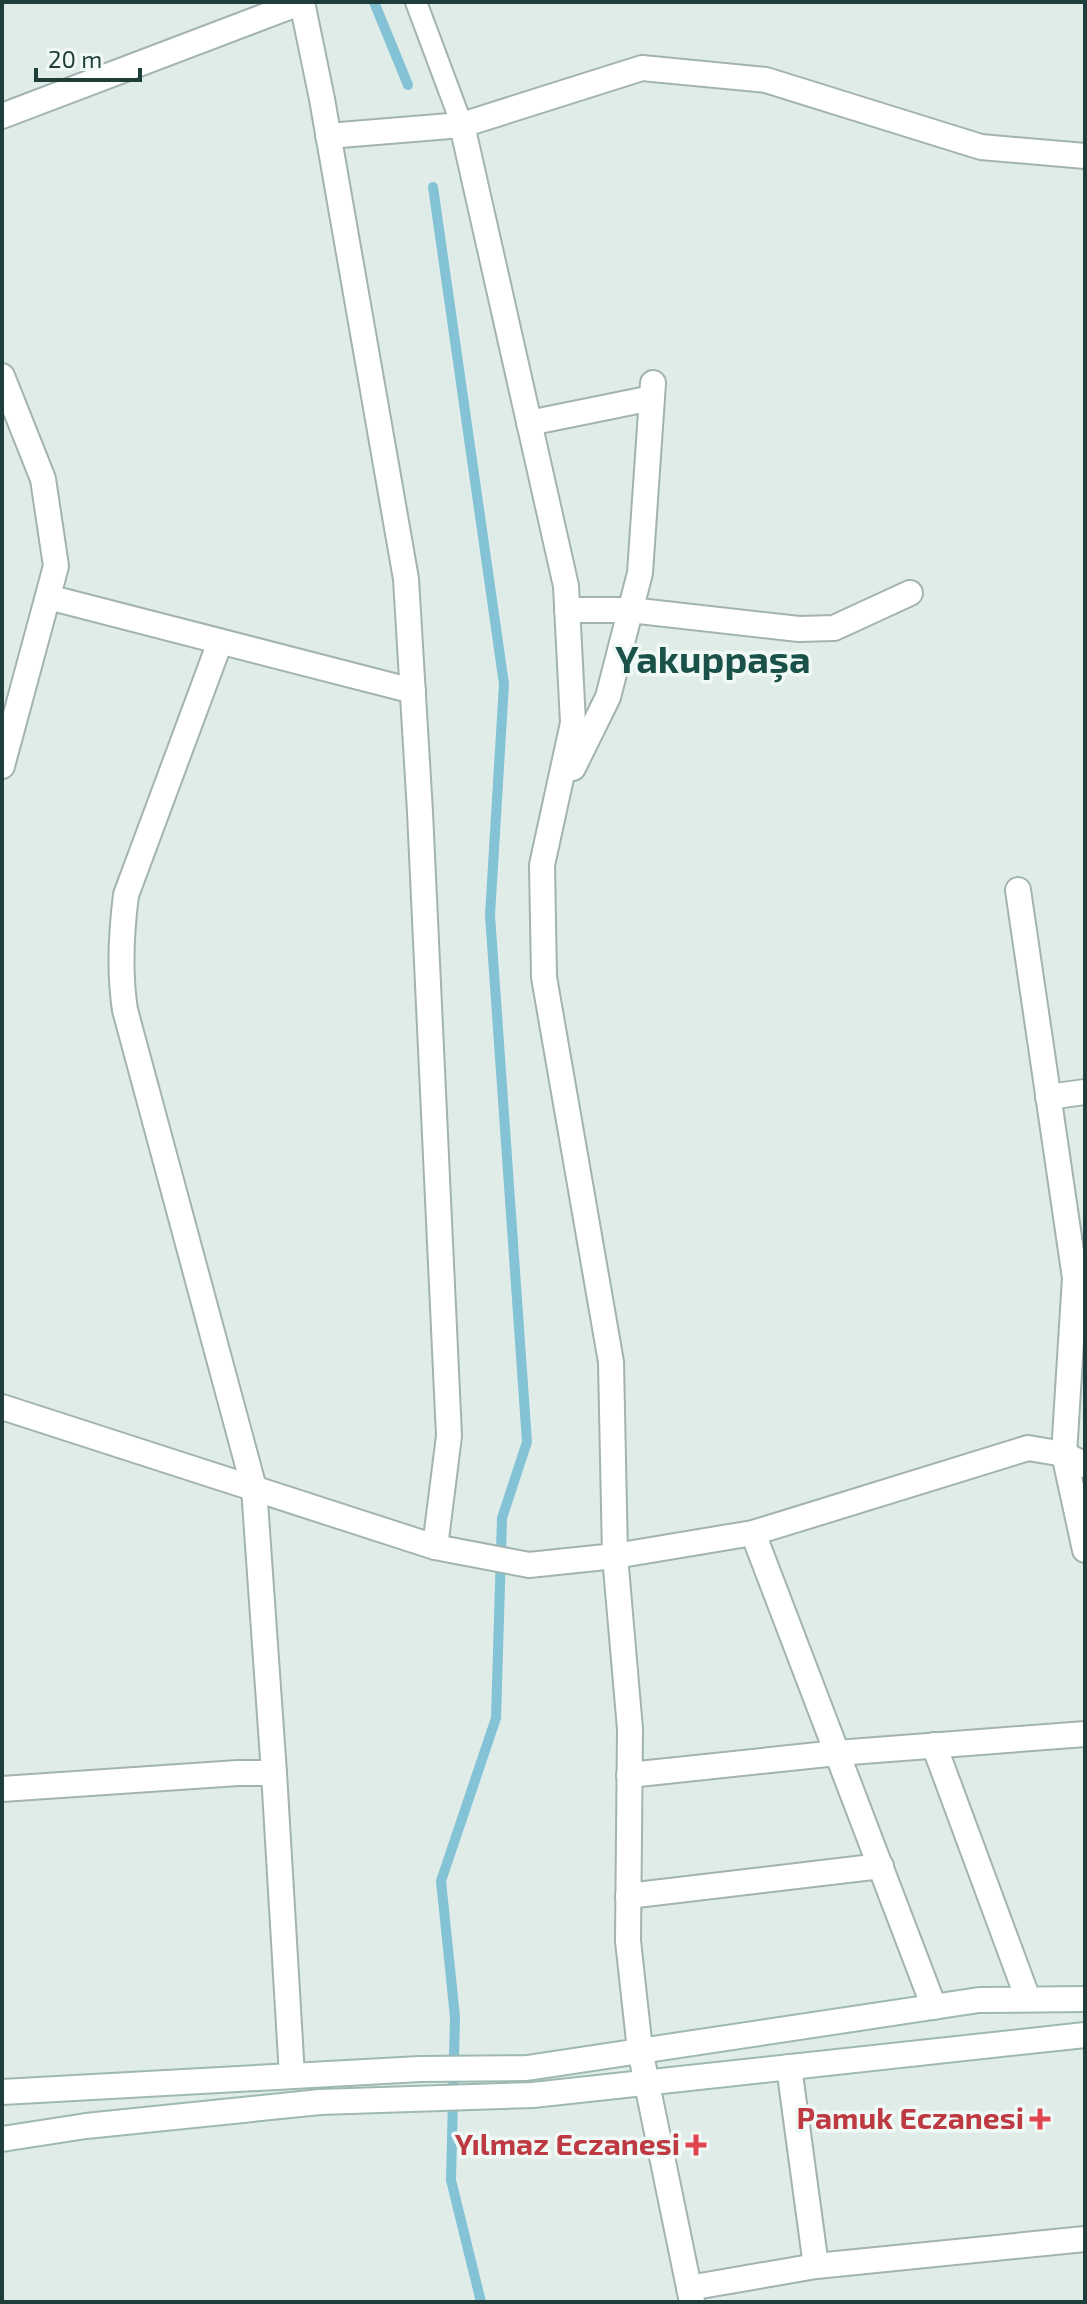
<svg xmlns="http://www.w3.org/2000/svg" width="1087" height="2304" viewBox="0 0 1087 2304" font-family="'Exo 2',sans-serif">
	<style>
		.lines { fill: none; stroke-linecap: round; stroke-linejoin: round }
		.stream { stroke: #84c2d6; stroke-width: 10 }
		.service-casing { stroke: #a2b4b0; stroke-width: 24 }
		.minor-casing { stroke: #a2b4b0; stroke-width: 28 }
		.tertiary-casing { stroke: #a2b4b0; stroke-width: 28 }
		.secondary-casing { stroke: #9eb9b2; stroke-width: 28 }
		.service { stroke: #fff; stroke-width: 20 }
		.minor { stroke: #fff; stroke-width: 24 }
		.tertiary { stroke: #fff; stroke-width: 24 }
		.secondary { stroke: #fff; stroke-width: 24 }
		.health-dot { fill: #e0444e; stroke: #f1f9f6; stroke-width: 3 }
		.labels { text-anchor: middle; stroke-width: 7; stroke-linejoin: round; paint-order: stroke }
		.health-label { font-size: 30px; font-weight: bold; fill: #be3a42; stroke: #f1f9f6; text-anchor: end }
		.district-label { font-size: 38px; font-weight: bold; fill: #1a5249; stroke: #f1f9f6 }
	</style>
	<rect width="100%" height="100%" fill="#e0ece8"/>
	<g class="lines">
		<g class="stream">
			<path d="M374,2L408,85"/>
			<path d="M433,187L504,684L490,915L527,1442L502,1518L496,1718L441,1881L455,2017L451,2180L481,2302"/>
		</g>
		<g class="service-casing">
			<path id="service" d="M416,2L462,125"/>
		</g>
		<g class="minor-casing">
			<g id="minor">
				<path d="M462,125L566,586L573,723L542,865L544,977L611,1362L615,1556L630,1729L628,1941L640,2050L692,2302"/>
				<path d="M328,136L462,125L642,68L766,80L981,147L1085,156"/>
				<path d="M2,376L43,479L56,566L2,766"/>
				<path d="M529,423L652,398"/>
				<path d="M48,597L413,691"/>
				<path d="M567,610H630L799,629L834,628L910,593"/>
				<path d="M573,768L608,697L640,573L653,383"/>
				<path d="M1018,890L1075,1278L1064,1454L1085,1550"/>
				<path d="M1048,1097L1085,1092"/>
				<path d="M753,1533L934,2007"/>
				<path d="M934,1745L1028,1999"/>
				<path d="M274,1773L292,2076"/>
				<path d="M629,1775L837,1753L1085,1734"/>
				<path d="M2,1789L238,1773H274L254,1488L125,1010C119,971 121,934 126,895L220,642"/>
				<path d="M628,1896L881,1866"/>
				<path d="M789,2067L816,2266"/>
				<path d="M689,2288L816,2266L1085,2239"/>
			</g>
		</g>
		<g class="tertiary-casing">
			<g id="tertiary">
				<path d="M302,2L322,99L406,579L420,812L449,1436L435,1547"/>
				<path d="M2,116L302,2"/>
				<path d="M2,1407L435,1547L529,1565L615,1556L753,1533L1028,1448L1064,1454L1085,1465"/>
			</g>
		</g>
		<g class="secondary-casing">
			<g id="secondary">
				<path d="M2,2092L420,2069L527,2068L979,2000L1085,1999"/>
				<path d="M2,2139L86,2126L320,2102L533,2095L1085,2035"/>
			</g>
		</g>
		<use href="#service" class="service"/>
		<use href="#minor" class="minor"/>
		<use href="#tertiary" class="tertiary"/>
		<use href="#secondary" class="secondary"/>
	</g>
	<g class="health-dot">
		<path d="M1036 2107h8v8h8v8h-8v8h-8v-8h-8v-8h8z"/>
		<path d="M692 2133h8v8h8v8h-8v8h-8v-8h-8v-8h8z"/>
	</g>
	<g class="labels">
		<g class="health-label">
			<text x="1024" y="2129">Pamuk Eczanesi</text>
			<text x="680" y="2155">Yılmaz Eczanesi</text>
		</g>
		<g class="district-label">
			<text x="713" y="673">Yakuppaşa</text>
		</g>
	</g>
	<rect width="1087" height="2304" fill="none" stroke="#1f3e39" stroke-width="8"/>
	<path d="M36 68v12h104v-12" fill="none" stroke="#1f3e39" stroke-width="4"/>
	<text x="48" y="68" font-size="24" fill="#1f3e39" stroke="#f1f9f6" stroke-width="6" paint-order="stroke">20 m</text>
</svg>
